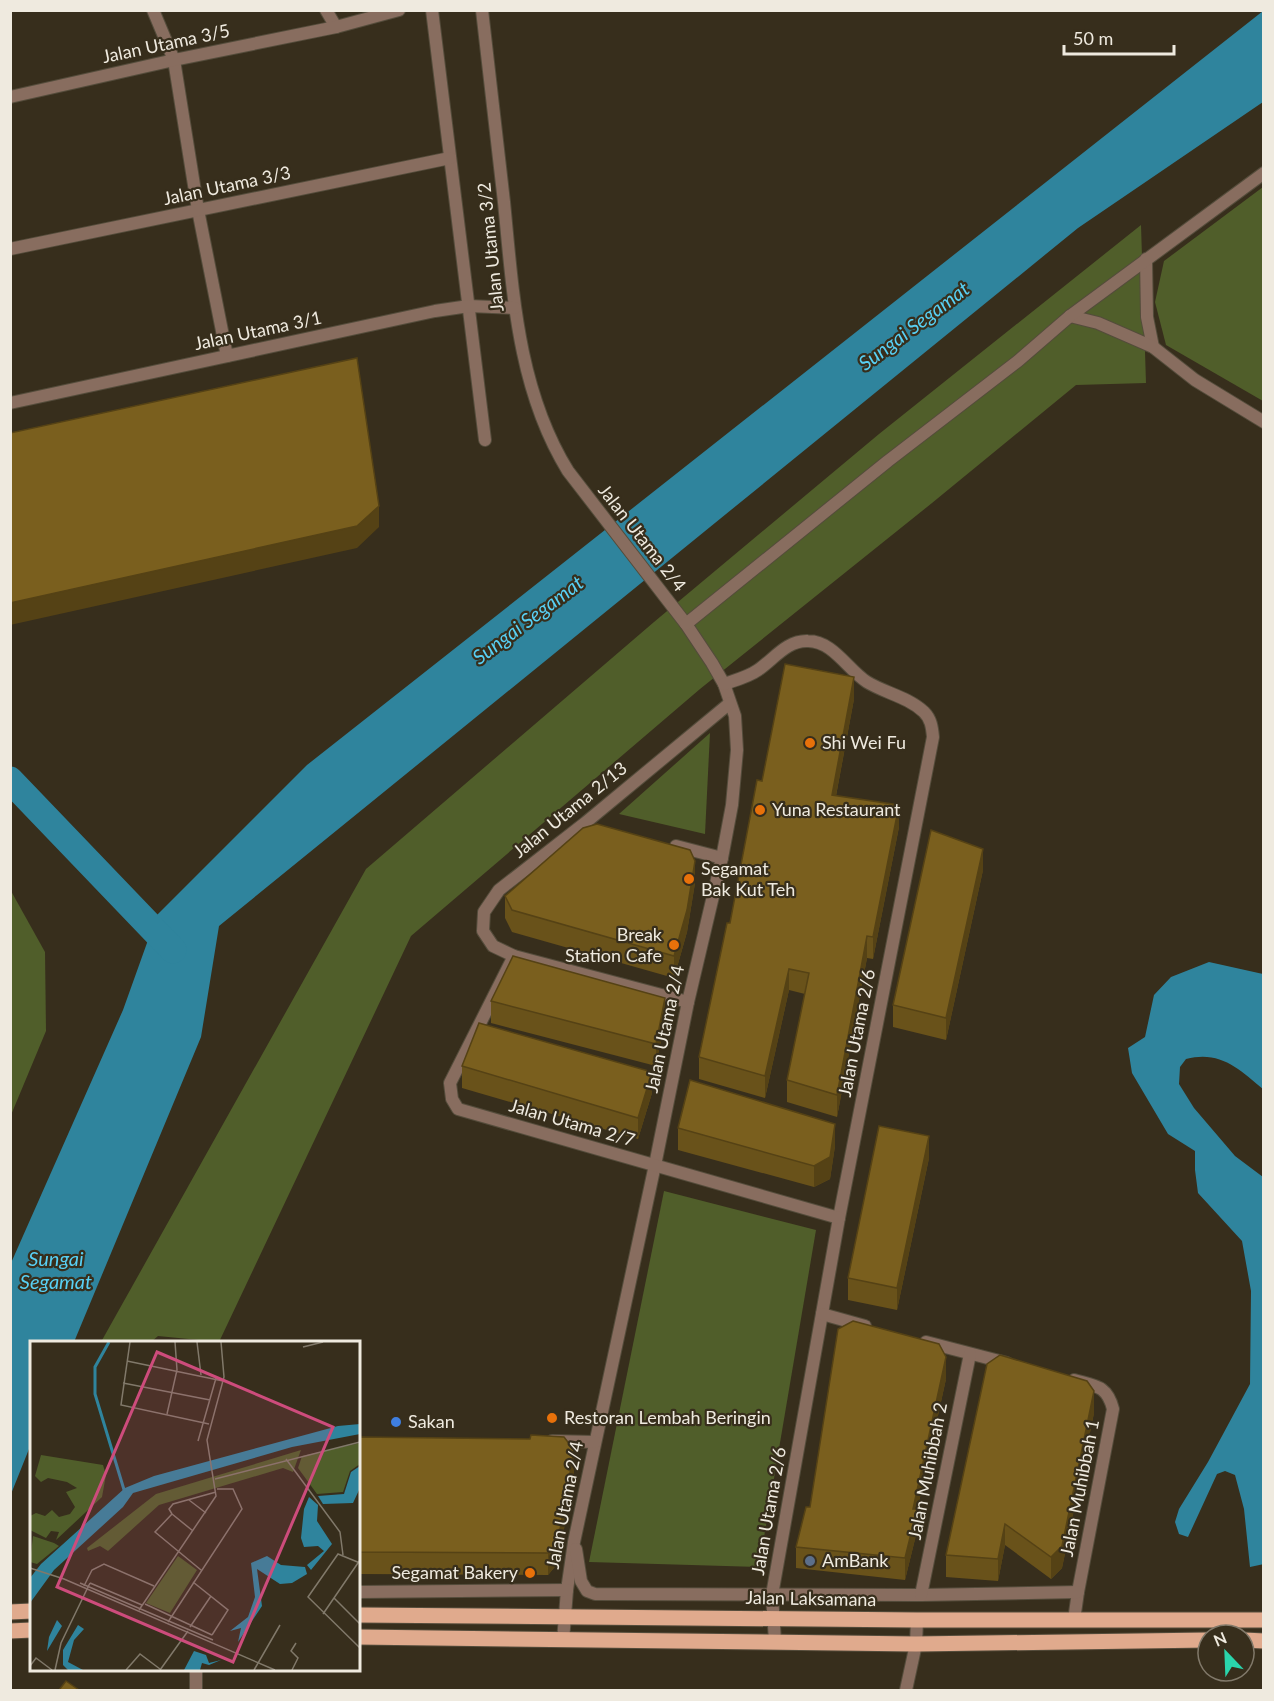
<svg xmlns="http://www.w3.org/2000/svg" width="1274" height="1701" viewBox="0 0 1274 1701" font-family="Lato,sans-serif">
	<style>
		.green { fill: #505e2a }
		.water { fill: #2f849d }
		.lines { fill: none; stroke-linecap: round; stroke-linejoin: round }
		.river { stroke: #2f849d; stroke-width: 27 }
		.street-casing { stroke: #544c3b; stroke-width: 14 }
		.primary-casing { stroke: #544c3b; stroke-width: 17 }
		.street { stroke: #886d5f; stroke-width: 12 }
		.primary { stroke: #e0aa8d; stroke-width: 15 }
		.wall { fill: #69521a }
		.shaded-wall { fill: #554215 }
		.building { fill: #7a5f1e; stroke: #554215; stroke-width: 1.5 }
		.food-dot { fill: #e8710a; stroke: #372e1c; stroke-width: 2 }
		.shop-dot { fill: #3f7fe0; stroke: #372e1c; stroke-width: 2 }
		.service-dot { fill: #5c6f8a; stroke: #372e1c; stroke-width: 2 }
		.labels { text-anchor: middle; stroke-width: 4.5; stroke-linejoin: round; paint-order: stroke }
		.street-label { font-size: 18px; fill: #efeadf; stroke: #372e1c }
		.poi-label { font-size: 18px; fill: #efeadf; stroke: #372e1c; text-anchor: start }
		.water-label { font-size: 20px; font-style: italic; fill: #58d0f4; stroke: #372e1c }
		.inset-river { fill: none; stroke: #2f849d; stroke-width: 3 }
		.inset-road { fill: none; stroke: #81796a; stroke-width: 1.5 }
		.view { fill: #cd4c7c; fill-opacity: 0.15; stroke: #cd4c7c; stroke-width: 3 }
		.inset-edge { fill: none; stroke: #efeadf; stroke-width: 3 }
	</style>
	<rect width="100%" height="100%" fill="#372e1c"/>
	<g class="green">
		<path d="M1263,187V401L1166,345L1155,302L1164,261Z"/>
		<path d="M1141,225L1146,383L1076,385L932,503L700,689L411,936L219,1342L158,1336L151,1342H101L366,869L654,622L879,434Z"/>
		<path d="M710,733L705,834L619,814Z"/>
		<path d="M11,891L45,952L46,1031L11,1115Z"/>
		<path d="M664,1191L816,1230L759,1567L589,1562Z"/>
	</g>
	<g class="water">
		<path d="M1263,11V102L1078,228L219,926L201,1037L74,1342H32L31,1444L11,1494V1263L123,1010L157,915L307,765Z"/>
		<path d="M1209,962L1263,974V1089C1239,1069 1220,1050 1186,1059L1180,1067L1179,1084L1194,1108L1235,1156L1263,1177L1264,1564L1250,1567L1244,1509L1235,1475L1225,1471L1217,1474L1188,1537L1179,1534L1175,1522L1179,1509L1208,1462L1250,1384L1251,1291L1242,1241L1198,1193L1195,1170V1151L1168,1134L1132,1073L1128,1048L1145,1037L1154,995L1171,977Z"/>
	</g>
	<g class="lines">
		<path class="river" d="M10,780L173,950"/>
		<g class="street-casing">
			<g id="street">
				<path d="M153,10L174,60L198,210L227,356"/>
				<path d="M326,10L336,27"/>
				<path d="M432,10L485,440"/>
				<path d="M482,10C489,74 497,138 504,202C513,294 518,390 568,471L686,624L712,663L724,684L735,716L737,750L732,805L722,858L688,1002L655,1165L574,1542L567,1590L563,1641"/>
				<path d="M10,97L174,60L336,27L399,10"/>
				<path d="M10,249L450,158"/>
				<path d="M1146,259L1147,317L1153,347"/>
				<path d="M1070,316L1098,323L1153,347L1195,380L1264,422"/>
				<path d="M10,403L435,311L469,306L515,308"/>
				<path d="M686,624L888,461L1018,361L1070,316L1264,173"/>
				<path d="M724,684C736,680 748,677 758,670C774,659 787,640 808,641C833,641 848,670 867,682C885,693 908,697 924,712C931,719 932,727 933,737L839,1218L772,1595L775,1641"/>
				<path d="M676,846L722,858"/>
				<path d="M514,956L450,1083L452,1099L458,1109L839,1218"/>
				<path d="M688,1002L514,956L493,946L483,931L484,912L499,890L585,823L730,703"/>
				<path d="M822,1314L865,1326"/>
				<path d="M926,1342L1007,1363"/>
				<path d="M1074,1380C1095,1386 1107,1385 1113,1409L1078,1592L1074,1620"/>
				<path d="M552,1441L595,1442"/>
				<path d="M576,1549L581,1581L587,1591L595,1594L921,1595L1078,1592"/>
				<path d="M358,1592L567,1590"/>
				<path d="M921,1595L970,1354"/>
				<path d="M196,1670V1690"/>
				<path d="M906,1690L916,1644L917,1620"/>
			</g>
		</g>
		<g class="primary-casing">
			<g id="primary">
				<path d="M10,1612L32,1611"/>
				<path d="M358,1615L917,1620H1264"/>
				<path d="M10,1631L32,1630"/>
				<path d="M358,1637L916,1644L1208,1640"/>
				<path d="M1244,1640L1264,1641"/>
			</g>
		</g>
		<use href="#street" class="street"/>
		<use href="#primary" class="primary"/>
	</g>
	<g class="wall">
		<path d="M854,699L836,796L899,827L873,959L867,958L837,1117L787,1102V1080L805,994L789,990L765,1098L699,1079V1057L762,781Z"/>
		<path d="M983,870L946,1040L893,1027V1005Z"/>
		<path d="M695,883L687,932L674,978L512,932L505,918V896Z"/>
		<path d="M491,1001L665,1020L656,1066L491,1023Z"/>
		<path d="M462,1066L652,1093L638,1139L462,1088Z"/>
		<path d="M678,1128L835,1146L830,1179L814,1187L678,1150Z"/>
		<path d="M929,1158L897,1310L848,1300V1278Z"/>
		<path d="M946,1379L917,1511V1531L905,1580L796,1568V1547L810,1507Z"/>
		<path d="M1094,1413L1062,1568L1051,1579L1005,1545L998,1581L946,1577V1555Z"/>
		<path d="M358,1437L574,1472L558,1563L548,1575L358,1574Z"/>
	</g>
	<g class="shaded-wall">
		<path d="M379,506V527L357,548L10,625V603Z"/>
		<path d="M854,677V699L832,817V795Z"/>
		<path d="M899,805V827L873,959V937Z"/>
		<path d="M983,849V870L946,1040V1018Z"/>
		<path d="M695,861V883L687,932L674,978V956Z"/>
		<path d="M867,936V958L837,1117V1095Z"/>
		<path d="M789,969V990L765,1098V1076Z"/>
		<path d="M665,998V1020L656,1066V1044Z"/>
		<path d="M652,1072V1093L638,1139V1118Z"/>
		<path d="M835,1124V1146L830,1179L814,1187V1166Z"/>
		<path d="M929,1136V1158L897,1310V1288Z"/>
		<path d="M946,1357V1379L917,1511V1531L905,1580V1558L913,1509Z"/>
		<path d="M1094,1391V1413L1062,1568L1051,1579V1557Z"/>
		<path d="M574,1450V1472L558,1563L548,1575V1553Z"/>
		<path d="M1005,1524V1545L998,1581V1559Z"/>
	</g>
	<g class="building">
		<path d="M357,358L379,506L357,526L10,603V433Z"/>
		<path d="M785,664L854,677L832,795L899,805L873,937L867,936L837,1095L787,1080L809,973L789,969L765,1076L699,1057L727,923H730L757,780L762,781Z"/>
		<path d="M597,824L690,850L695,861L687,910L674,956L512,910L505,896L583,828Z"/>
		<path d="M931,830L983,849L946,1018L893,1005Z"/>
		<path d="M513,956L665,998L656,1044L491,1001Z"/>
		<path d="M479,1023L652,1072L638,1118L462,1066Z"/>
		<path d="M690,1080L835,1124L830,1157L814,1166L678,1128Z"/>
		<path d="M879,1126L929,1136L897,1288L848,1278Z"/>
		<path d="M853,1321L939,1344L946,1357L913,1509H917L905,1558L796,1547L806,1507H810L838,1329Z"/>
		<path d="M1000,1355L1087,1381L1094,1391L1062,1546L1051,1557L1005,1524L998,1559L946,1555L987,1364Z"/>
		<path d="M531,1435L564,1437L574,1450L558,1541L548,1553L358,1552V1437L530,1439Z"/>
		<path d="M66,1681L79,1690H59Z"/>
	</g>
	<g class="food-dot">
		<circle cx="810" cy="743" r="6"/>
		<circle cx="760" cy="810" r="6"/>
		<circle cx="689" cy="879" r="6"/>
		<circle cx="674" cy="945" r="6"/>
		<circle cx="552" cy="1418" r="6"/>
		<circle cx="530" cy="1573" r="6"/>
	</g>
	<circle class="shop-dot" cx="396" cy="1422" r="6"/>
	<circle class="service-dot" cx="810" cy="1561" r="6"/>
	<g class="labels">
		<g class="street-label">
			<text transform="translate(166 44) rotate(-12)" y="6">Jalan Utama 3/5</text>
			<text transform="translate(227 186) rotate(-12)" y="6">Jalan Utama 3/3</text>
			<text transform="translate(491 247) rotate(-96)" y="6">Jalan Utama 3/2</text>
			<text transform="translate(258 331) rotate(-12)" y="6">Jalan Utama 3/1</text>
			<text transform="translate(642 538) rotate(52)" y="6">Jalan Utama 2/4</text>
			<text transform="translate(570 810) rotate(-39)" y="6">Jalan Utama 2/13</text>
			<text transform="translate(665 1029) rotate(-78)" y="6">Jalan Utama 2/4</text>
			<text transform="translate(857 1033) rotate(-79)" y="6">Jalan Utama 2/6</text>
			<text transform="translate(572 1123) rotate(16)" y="6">Jalan Utama 2/7</text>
			<text transform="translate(928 1471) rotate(-79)" y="6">Jalan Muhibbah 2</text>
			<text transform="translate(1080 1488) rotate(-79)" y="6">Jalan Muhibbah 1</text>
			<text transform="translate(565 1505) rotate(-79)" y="6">Jalan Utama 2/4</text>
			<text transform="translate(769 1511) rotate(-80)" y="6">Jalan Utama 2/6</text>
			<text transform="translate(811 1599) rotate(1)" y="6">Jalan Laksamana</text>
		</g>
		<g class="poi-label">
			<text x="822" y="749">Shi Wei Fu</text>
			<text x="772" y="816">Yuna Restaurant</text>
			<text x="701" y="875">Segamat<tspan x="701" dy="21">Bak Kut Teh</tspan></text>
			<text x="662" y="941" text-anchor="end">Break<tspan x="662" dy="21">Station Cafe</tspan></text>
			<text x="564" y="1424">Restoran Lembah Beringin</text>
			<text x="408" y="1428">Sakan</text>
			<text x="822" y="1567">AmBank</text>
			<text x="518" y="1579" text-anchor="end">Segamat Bakery</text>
		</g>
		<g class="water-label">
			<text transform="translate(914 326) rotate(-37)" y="7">Sungai Segamat</text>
			<text transform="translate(528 620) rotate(-37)" y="7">Sungai Segamat</text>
			<text x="56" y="1266">Sungai<tspan x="56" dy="23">Segamat</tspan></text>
		</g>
	</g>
	<g transform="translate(30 1341)">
		<rect width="330" height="330" fill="#372e1c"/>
		<path d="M330,102V123L320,130L313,151L287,153L268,127L272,115ZM271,109L263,131L253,127L129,164L78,210L70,205L58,210L57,207L126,153ZM11,114L73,124L76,134L72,156L26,199L29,191L21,190L16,197L0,189V175L6,172L15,175L22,169L29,176L40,173L45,166L36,151L47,147L37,141L18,137L11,141L5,135ZM3,195L24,202L29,205L7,223L0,221ZM148,215L167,229L140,272L116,262Z" fill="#505e2a"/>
		<path d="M330,83V93L262,106L103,152L93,166L24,229L0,262V237L11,223L95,147L124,135L308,85ZM330,125V147L323,162L293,163L288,155L314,153L321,131ZM279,156L288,164L287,180L302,203L281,229L277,224L294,210L288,205L274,206L271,197L274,168ZM237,215L251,224L275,226L277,233L262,242L250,243L227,228L232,265L208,301L211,287L200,290L218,276L225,256L221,222ZM27,279L32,285L17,310L19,296ZM48,284L54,288L44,299L38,321L53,329H38L33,324V309ZM164,310L176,314L179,322L191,319L179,324L172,322L170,329H154Z" fill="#2f849d"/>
		<path class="inset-river" d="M79,1L65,26V53L95,152"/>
		<path class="inset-road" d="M100,1L91,64L179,83M167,1L171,34M273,6L293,1M97,20L193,40M93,42L180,59M137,73L147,29L145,1M168,100L186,37M256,118L310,191L313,214M185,138L330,101M159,159L176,172M142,173L125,191L171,229M142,173L139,168L143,163L186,151M142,173L163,190M330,222L308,213L278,256L330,307M0,227L34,238L245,329M163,241L198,269L182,294M50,242L183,299M60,242L112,264M54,245L62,229L74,223L124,245M304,257L330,283M115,263L182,294M109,269L186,155L177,99L194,36L191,1M293,273L330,219M138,281L212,168L203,148H187M160,286L181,255M0,325L6,317L22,329M25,329L31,302L60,242M96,329L110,313L130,328M130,329L158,290M224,329L250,284M262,329L268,317L261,310L266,302"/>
		<path class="view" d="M127,11L303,86L203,321L27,246Z"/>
		<rect width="330" height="330" class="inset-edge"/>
	</g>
	<rect width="1274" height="1701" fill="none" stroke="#efeadf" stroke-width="24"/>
	<g transform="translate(1226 1653) rotate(337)"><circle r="28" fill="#372e1c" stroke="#81796a" stroke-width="1.5"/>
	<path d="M0-4.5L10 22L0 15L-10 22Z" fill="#2ad5ac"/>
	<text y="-9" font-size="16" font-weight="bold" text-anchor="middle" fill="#efeadf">N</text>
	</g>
	<path d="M1064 45v9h110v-9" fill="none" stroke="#efeadf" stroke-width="3"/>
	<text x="1073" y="45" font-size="18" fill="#efeadf" stroke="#372e1c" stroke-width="4.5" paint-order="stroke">50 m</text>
</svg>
